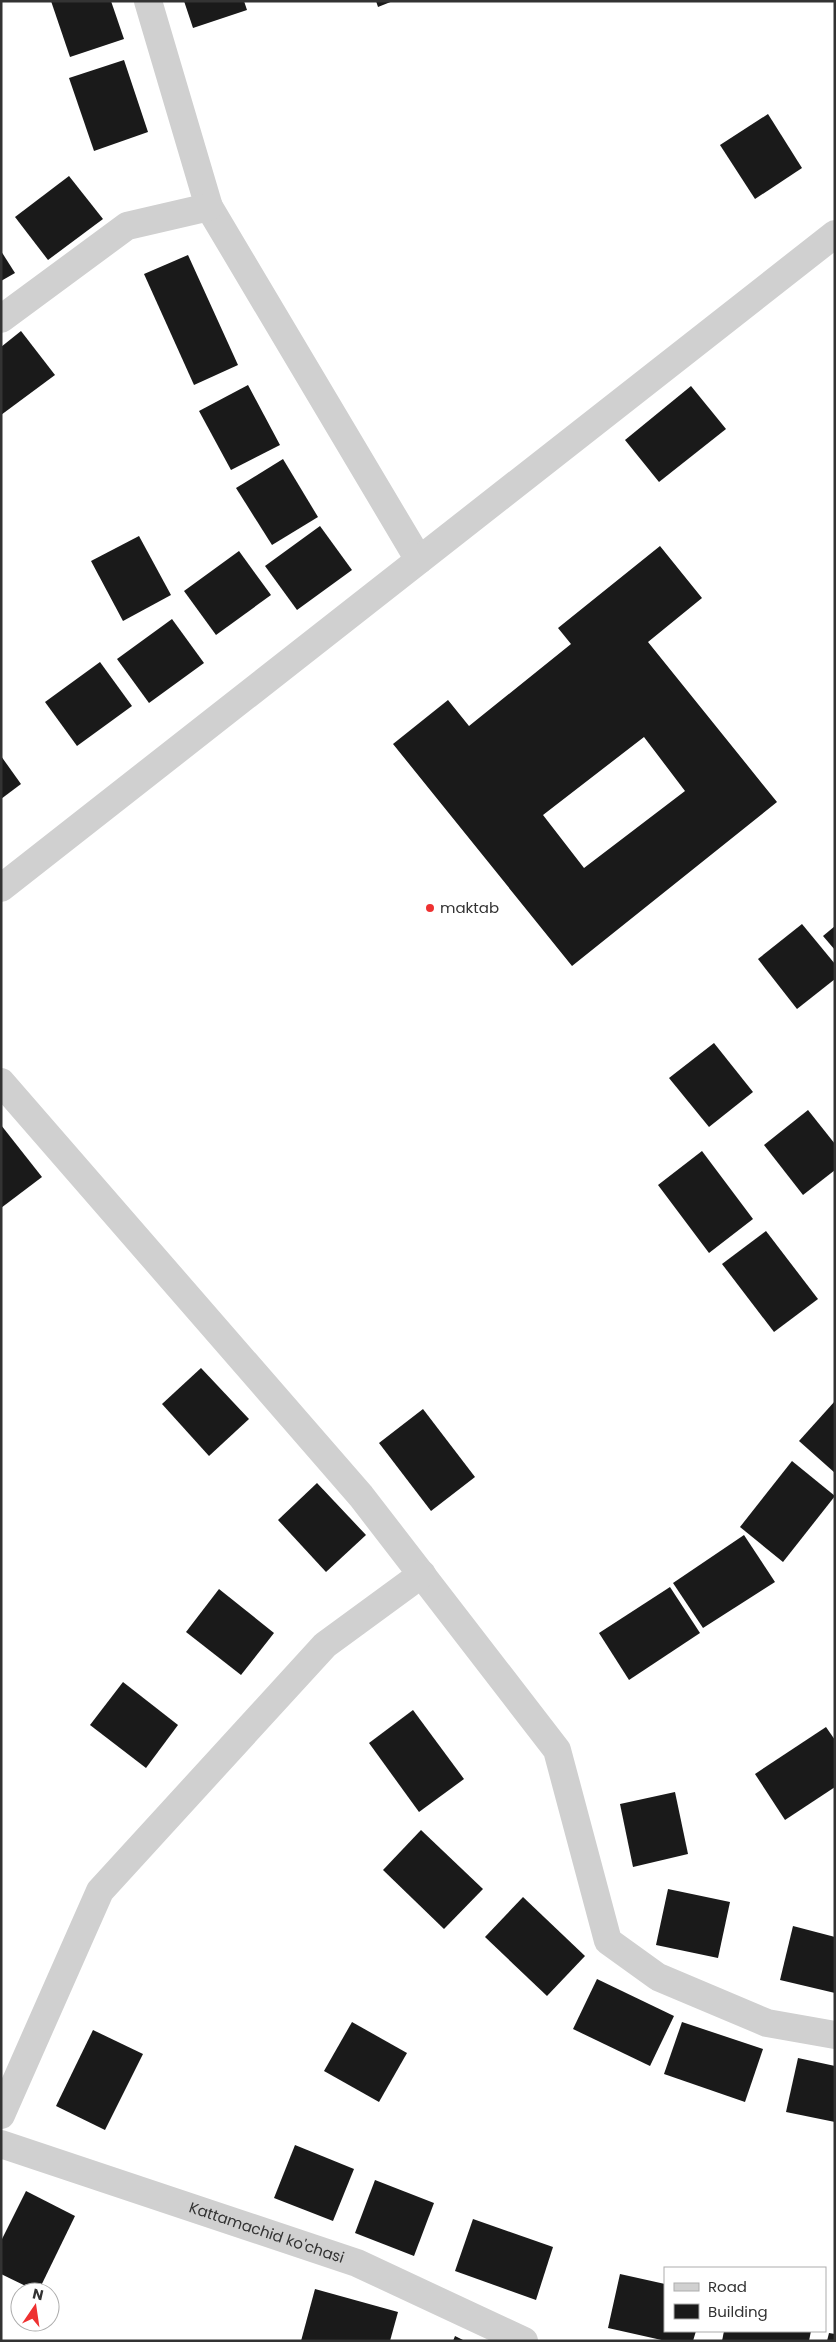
<svg xmlns="http://www.w3.org/2000/svg" width="836" height="2342" viewBox="0 0 836 2342" font-family="Poppins,sans-serif">
	<style>
		.building { fill: #1a1a1a; fill-rule: evenodd }
		.lines { fill: none; stroke-linecap: round; stroke-linejoin: round }
		.minor { stroke: #d0d0d0; stroke-width: 28 }
		.poi-dot { fill: #ee3131; stroke: #fff; stroke-width: 2 }
		.labels { text-anchor: middle; stroke-width: 5; stroke-linejoin: round; paint-order: stroke }
		.poi-label { font-size: 15px; fill: #333; stroke: #fff; text-anchor: start }
		.street-label { font-size: 15px; fill: #333; stroke: #fff }
	</style>
	<rect width="100%" height="100%" fill="#fff"/>
	<g class="building">
		<path d="M51,1H111L124,39L70,57Z"/>
		<path d="M184,1H244L247,10L193,28Z"/>
		<path d="M376,1H393L378,7Z"/>
		<path d="M124,60L148,132L94,151L69,78Z"/>
		<path d="M768,114L802,168L755,199L720,145Z"/>
		<path d="M69,176L103,219L48,260L15,217Z"/>
		<path d="M1,251L15,273L1,281Z"/>
		<path d="M188,255L238,365L194,385L144,274Z"/>
		<path d="M21,331L55,375L1,415V347Z"/>
		<path d="M248,385L280,445L231,470L199,411Z"/>
		<path d="M691,386L726,429L659,482L625,440Z"/>
		<path d="M283,459L318,517L272,545L236,488Z"/>
		<path d="M320,526L352,570L297,610L265,566Z"/>
		<path d="M139,536L171,595L123,621L91,561Z"/>
		<path d="M660,546L702,598L648,642L777,802L572,966L393,744L448,700L469,726L571,644L558,628ZM644,737L685,791L584,868L543,815Z"/>
		<path d="M239,551L271,595L216,635L184,591Z"/>
		<path d="M172,619L204,663L149,703L117,659Z"/>
		<path d="M100,662L132,706L77,746L45,702Z"/>
		<path d="M1,756L21,784L1,799Z"/>
		<path d="M802,924L835,964V979L797,1009L758,959Z"/>
		<path d="M835,926V950L823,936Z"/>
		<path d="M714,1043L753,1092L709,1127L669,1078Z"/>
		<path d="M808,1110L835,1144V1170L803,1195L764,1145Z"/>
		<path d="M1,1125L42,1177L1,1208Z"/>
		<path d="M702,1151L753,1219L709,1253L658,1185Z"/>
		<path d="M766,1231L818,1299L774,1332L722,1264Z"/>
		<path d="M201,1368L249,1419L209,1456L162,1404Z"/>
		<path d="M835,1401V1473L799,1441Z"/>
		<path d="M423,1409L475,1477L431,1511L379,1443Z"/>
		<path d="M792,1461L835,1496L783,1562L740,1527Z"/>
		<path d="M317,1483L366,1535L326,1572L278,1520Z"/>
		<path d="M744,1535L775,1582L703,1628L673,1583Z"/>
		<path d="M670,1587L700,1633L629,1680L599,1633Z"/>
		<path d="M219,1589L274,1633L241,1675L186,1632Z"/>
		<path d="M123,1682L178,1725L146,1768L90,1725Z"/>
		<path d="M413,1710L464,1779L419,1812L369,1743Z"/>
		<path d="M826,1727L835,1740V1787L785,1820L755,1774Z"/>
		<path d="M675,1792L688,1854L633,1867L620,1804Z"/>
		<path d="M421,1830L483,1889L444,1929L383,1870Z"/>
		<path d="M668,1889L730,1902L718,1958L656,1945Z"/>
		<path d="M523,1897L585,1956L547,1996L485,1937Z"/>
		<path d="M793,1926L835,1937V1993L780,1980Z"/>
		<path d="M597,1979L674,2016L650,2066L573,2029Z"/>
		<path d="M352,2022L407,2053L379,2102L324,2071Z"/>
		<path d="M682,2022L763,2049L745,2102L664,2074Z"/>
		<path d="M93,2030L143,2054L105,2130L56,2106Z"/>
		<path d="M798,2058L835,2066V2122L786,2112Z"/>
		<path d="M295,2145L354,2169L333,2221L274,2198Z"/>
		<path d="M375,2180L434,2203L414,2256L355,2233Z"/>
		<path d="M26,2191L75,2216L38,2292L1,2274V2241Z"/>
		<path d="M473,2219L553,2247L536,2300L455,2271Z"/>
		<path d="M620,2274L665,2284V2331H696L693,2341H666L608,2328Z"/>
		<path d="M315,2289L398,2312L390,2341H301Z"/>
		<path d="M724,2331H811L809,2341H722Z"/>
		<path d="M829,2333L835,2334V2341H827Z"/>
		<path d="M455,2336L465,2341H453Z"/>
	</g>
	<g class="lines">
		<g class="minor">
			<path d="M148,1L209,207L419,560"/>
			<path d="M1,319L127,226L209,207"/>
			<path d="M1,888L835,234"/>
			<path d="M1,1082L361,1496L557,1750L608,1941L658,1977L767,2023L835,2035"/>
			<path d="M1,2115L100,1891L325,1645L422,1574"/>
			<path id="s1" d="M1,2144L357,2263L524,2341"/>
		</g>
	</g>
	<circle class="poi-dot" cx="430" cy="908" r="5"/>
	<g class="labels">
		<g class="poi-label">
			<text x="440" y="913">maktab</text>
		</g>
		<g class="street-label">
			<text dy="5" stroke="none"><textPath href="#s1" startOffset="280">Kattamachid ko'chasi</textPath></text>
		</g>
	</g>
	<rect width="836" height="2342" fill="none" stroke="#333333" stroke-width="5"/>
	<rect x="664" y="2267" width="162" height="65" fill="#ffffff" stroke="#adadad"/>
	<rect x="674" y="2283" width="25" height="8" fill="#d0d0d0" stroke="#adadad"/>
	<text x="708" y="2292" font-size="15" fill="#333333">Road</text>
	<rect x="674" y="2304" width="25" height="15" fill="#1a1a1a" stroke="#adadad"/>
	<text x="708" y="2317" font-size="15" fill="#333333">Building</text>
	<g transform="translate(35 2307) rotate(13)"><circle r="24" fill="#ffffff" stroke="#adadad"/>
	<path d="M0-4L9 19L0 12L-9 19Z" fill="#ee3131"/>
	<text y="-8" font-size="14" font-weight="bold" text-anchor="middle" fill="#333333">N</text>
	</g>
</svg>
